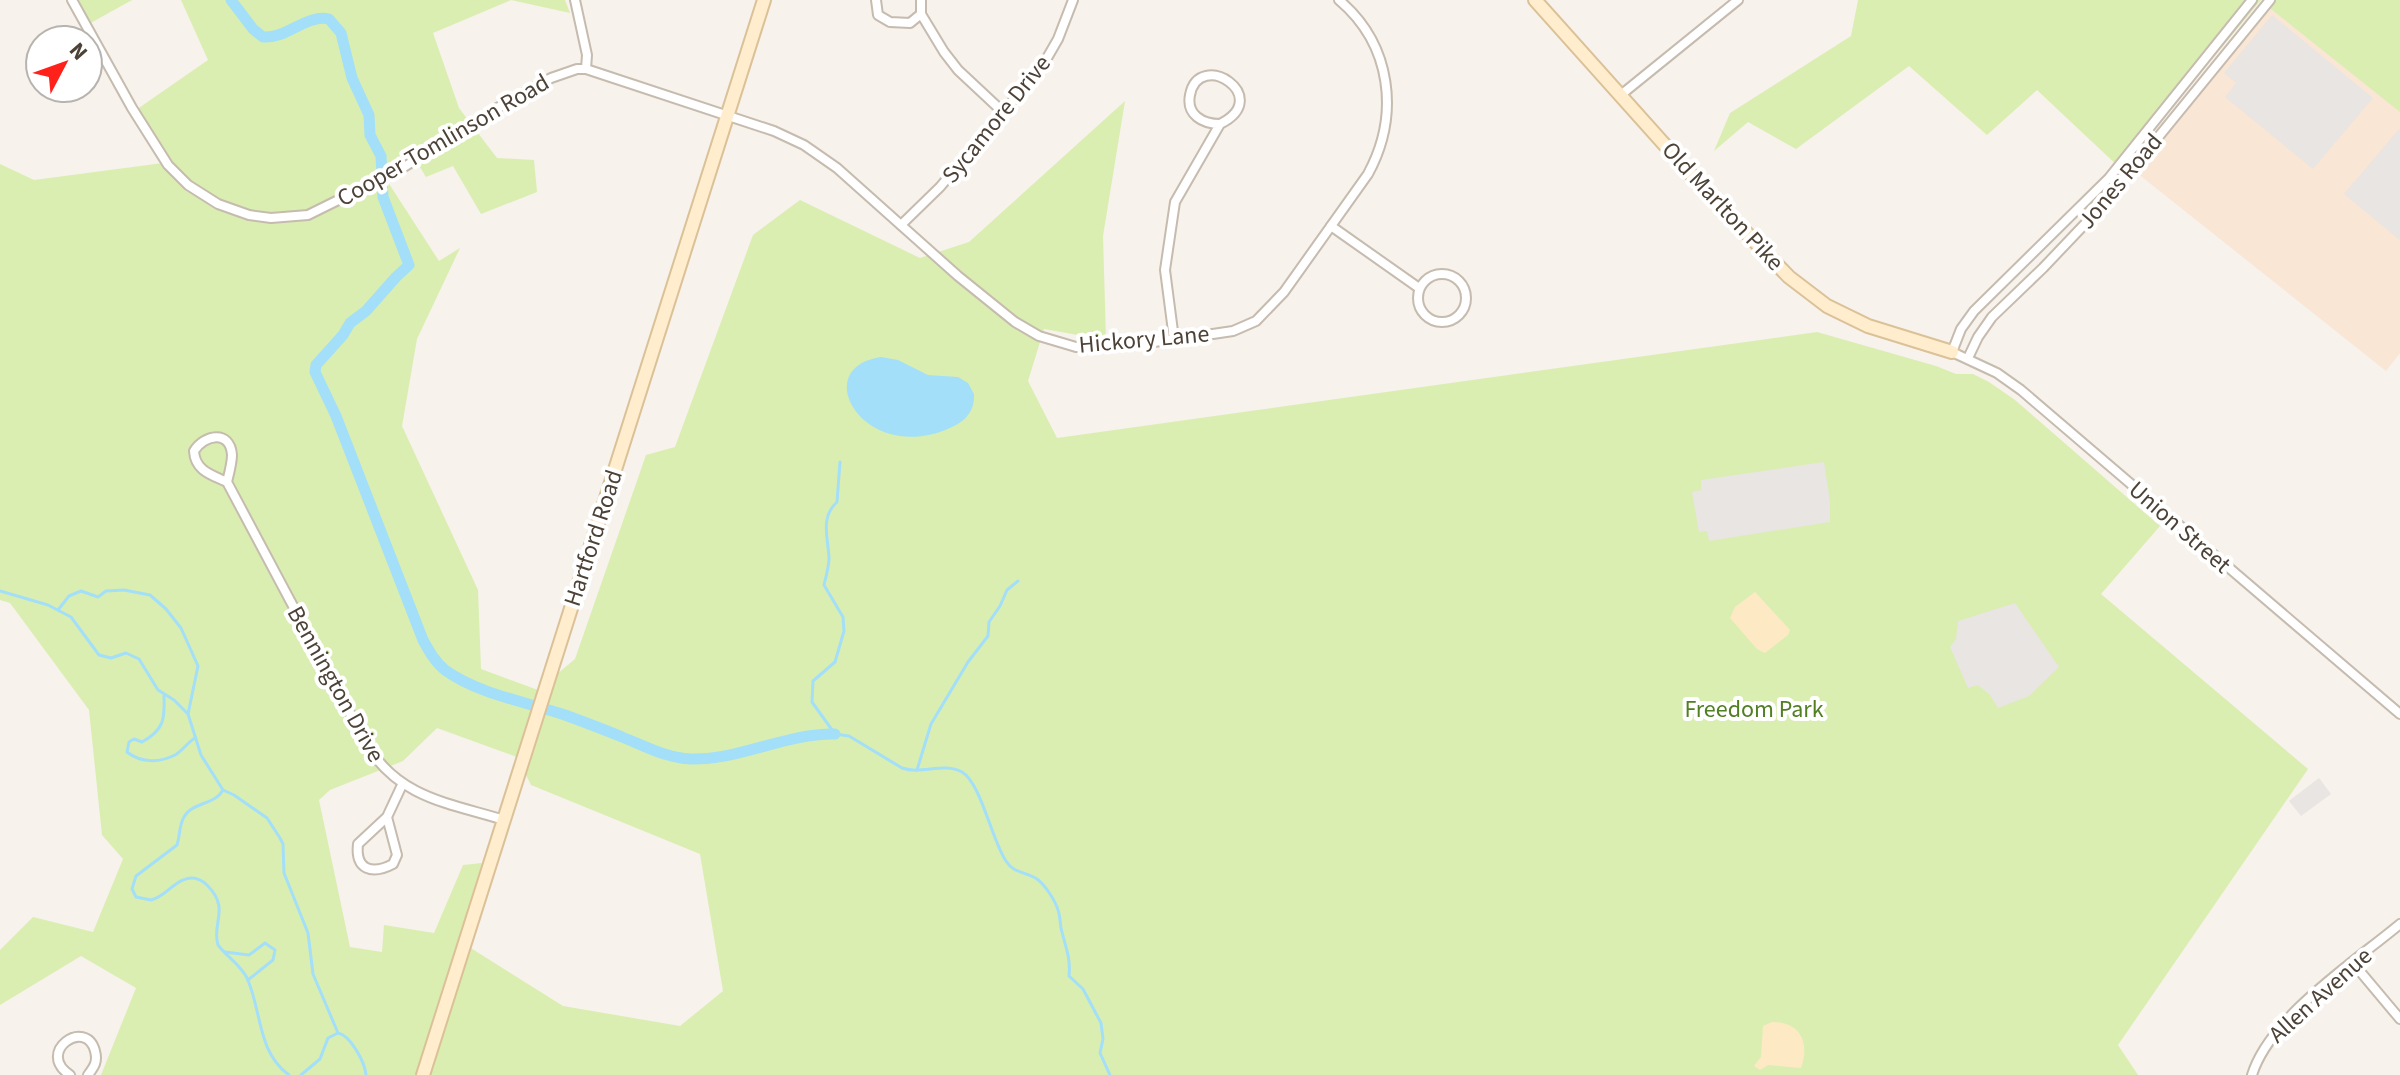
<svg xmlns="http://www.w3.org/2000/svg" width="2400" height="1075" viewBox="0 0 2400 1075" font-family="'Source Sans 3',sans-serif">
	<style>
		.commercial { fill: #f9e6d5 }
		.green { fill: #daeeb1; fill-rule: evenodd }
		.sand { fill: #fdeac5 }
		.parking { fill: #e8e5e2 }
		.water { fill: #a3dff8 }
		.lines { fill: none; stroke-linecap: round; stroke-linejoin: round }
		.stream { stroke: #a3dff8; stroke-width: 3 }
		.canal { stroke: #a3dff8; stroke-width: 11 }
		.street-casing { stroke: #c6bbaf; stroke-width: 12 }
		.secondary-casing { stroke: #dbc197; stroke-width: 16 }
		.street { stroke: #fff; stroke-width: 8 }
		.secondary { stroke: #ffedcd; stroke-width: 12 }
		.labels { text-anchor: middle; stroke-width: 8; stroke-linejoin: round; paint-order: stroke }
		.street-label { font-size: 24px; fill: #4c4237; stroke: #fff }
		.park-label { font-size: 24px; fill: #517f22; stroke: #fff }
	</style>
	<rect width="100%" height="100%" fill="#f7f2eb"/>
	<path class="commercial" d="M2270,0H2400V353L2386,371L2132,169Z"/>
	<g class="green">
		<path d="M73,0H132L87,25Z"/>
		<path d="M181,0H565L570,13L511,0L433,33L459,108L497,158L534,160L537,192L481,214L453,166L426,177L415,159L384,176L439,261L460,248L417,339L402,426L478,590L481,669L538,690L575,659L646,455L675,447L753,235L800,200L920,258L969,242L1125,101L1103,236L1106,340L1044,329L1028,381L1057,438L1817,332L1936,366L1956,374H1973L1989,382L2015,400L2160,526L2101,594L2308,769L2118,1045L2138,1075H101L136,988L81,956L0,1005V950L33,917L93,932L123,859L102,835L89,710L10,603L0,600V164L34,180L163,163L133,112L208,60ZM437,728L517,757L531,785L700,854L723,991L680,1026L563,1006L458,940L482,863L463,865L434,933L384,925L382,952L350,947L319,800L330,790L403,761Z"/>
		<path d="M1858,0H2261L2121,169L2037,90L1987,135L1909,66L1796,149L1748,122L1714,151L1730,113L1851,36Z"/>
		<path d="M2270,0H2400V112L2266,5Z"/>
	</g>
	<g class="sand">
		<path d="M1755,592L1790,630L1788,635L1765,653L1757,649L1730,618L1735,607Z"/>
		<path d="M1772,1022C1801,1022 1810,1043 1801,1068L1768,1065L1760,1070L1754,1066L1761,1057L1763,1026Z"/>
	</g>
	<g class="parking">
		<path d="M2272,15L2373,98L2313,169L2225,97L2236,83L2224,73Z"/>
		<path d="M2400,128V240L2344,194Z"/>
		<path d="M1824,462L1830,501V522L1709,541L1707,531L1699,532L1692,492L1701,490V480Z"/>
		<path d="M2015,603L2059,667L2029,696L1998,708L1990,695L1978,685L1968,688L1950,647L1956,639L1958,621Z"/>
		<path d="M2319,778L2331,794L2301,816L2289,801Z"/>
	</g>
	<path class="water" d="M881,357L898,360L928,375L958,377L968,383L974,394C975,410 966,421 952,427C866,468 806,368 881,357Z"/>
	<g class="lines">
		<g class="stream">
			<path d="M840,462L837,502C820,517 828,537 829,558C829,567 826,576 824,585L843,617L844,631L835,662L813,681L812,702L835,734L849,736L902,768C922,775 943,762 962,772C981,783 992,841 1006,861C1014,874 1025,871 1037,879C1045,885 1055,900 1058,910C1060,915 1060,922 1061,928C1065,946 1071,957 1069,976L1083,989L1101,1023L1103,1039L1100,1053L1110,1075"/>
			<path d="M0,591L48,605L71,617L99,655L111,658L126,653L139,659L158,690L174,700L188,714L201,755L223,790L234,795L267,818L280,838L283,844L284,873L308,933L313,974L338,1033C350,1035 365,1062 366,1075"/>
			<path d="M58,610L69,596L81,591L98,597L106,591L124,590L150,595L166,609L181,628L198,666L188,714"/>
			<path d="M164,696C165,719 164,730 142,742L134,739L129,742L127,752C141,763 159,763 175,755C182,751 188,742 195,738"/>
			<path d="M917,770L931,724L968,662L988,636L989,622L1000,606L1007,590L1018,581"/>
			<path d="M223,790C215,805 192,802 184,817C179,825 180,836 177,845L136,876L132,889L136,897L151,900C164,897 171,885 183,880C192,876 200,878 207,885C231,909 211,923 218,945C227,957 240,964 247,978C262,1011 257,1052 289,1075"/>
			<path d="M225,952L249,955L265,943L275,950L273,960L248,980"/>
			<path d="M301,1075L320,1059L328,1038L338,1033"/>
		</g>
		<path class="canal" d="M231,0L253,29L263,37C287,39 306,14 329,19L341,33L352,78L369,115L370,135L381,156L383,197L409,265L396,277L366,311L350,323L343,335L316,365L315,372L336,416L423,640C429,651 435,662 445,670C478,694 527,702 565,715C584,722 603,729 622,737C645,746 666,758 691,759C741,760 786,733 835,734"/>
		<g class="street-casing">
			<g id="street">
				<path d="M72,0L132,108L168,165L188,185L218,204L249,215L271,218L308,215L401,169L490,112L551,78L577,69H586L774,131L804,145L837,168L958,276L1015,322L1039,336L1076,347L1146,343L1206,335L1233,331L1256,321L1284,292L1368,174C1400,115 1392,45 1339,0"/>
				<path d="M575,0L587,55L586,69"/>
				<path d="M876,0L878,15L890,22L910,23L921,14"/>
				<path d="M921,0V14L944,52L958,70L1004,113"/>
				<path d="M2252,0L2109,178L1974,311L1961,329L1952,352L1997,373L2021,390L2400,714"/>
				<path d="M1622,94L1738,0"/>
				<path d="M901,225L940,187L1043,65L1058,39L1073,0"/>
				<path d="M1331,226L1419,288"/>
				<circle cx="1442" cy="298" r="24"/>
				<path d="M1174,339L1165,270L1175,202L1220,124C1275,97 1199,48 1190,95C1186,115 1203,124 1220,124"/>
				<path d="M1968,358L1978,337L1992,317L2043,268L2102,206L2270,0"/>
				<path d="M227,482C229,474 232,463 232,455C230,429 204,435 194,451C195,471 212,475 227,482L367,745C399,798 449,803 504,820"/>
				<path d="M387,817L397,855L393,864C372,875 355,870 358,844L387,817L402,785"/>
				<path d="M2353,963L2400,1019"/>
				<path d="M70,1075C35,1052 86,1017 95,1051C98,1062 94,1067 88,1075"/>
				<path d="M2252,1075C2270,1017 2353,963 2400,924"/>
			</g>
		</g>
		<g class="secondary-casing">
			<g id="secondary">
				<path d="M1535,0L1706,191L1789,277L1827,306L1868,326L1952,352"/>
				<path d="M423,1075L764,0"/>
			</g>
		</g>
		<use href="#street" class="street"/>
		<use href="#secondary" class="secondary"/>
	</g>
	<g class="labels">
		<g class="street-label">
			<text transform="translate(996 119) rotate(-51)" y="8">Sycamore Drive</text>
			<text transform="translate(443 140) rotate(-30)" y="8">Cooper Tomlinson Road</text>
			<text transform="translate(2120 181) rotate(-50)" y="8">Jones Road</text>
			<text transform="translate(1723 206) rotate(47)" y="8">Old Marlton Pike</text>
			<text transform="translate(1144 339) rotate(-5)" y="8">Hickory Lane</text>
			<text transform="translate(2180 527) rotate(41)" y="8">Union Street</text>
			<text transform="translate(593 538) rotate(-72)" y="8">Hartford Road</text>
			<text transform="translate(336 684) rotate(61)" y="8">Bennington Drive</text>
			<text transform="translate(2320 995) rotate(-42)" y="8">Allen Avenue</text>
		</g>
		<g class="park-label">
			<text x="1754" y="717">Freedom Park</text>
		</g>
	</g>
	<g transform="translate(64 64) rotate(49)"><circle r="38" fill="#ffffff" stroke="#b7b3af" stroke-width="2"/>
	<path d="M0-6L14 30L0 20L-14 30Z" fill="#ff211a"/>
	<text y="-12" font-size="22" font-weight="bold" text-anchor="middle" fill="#4c4237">N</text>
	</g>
</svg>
